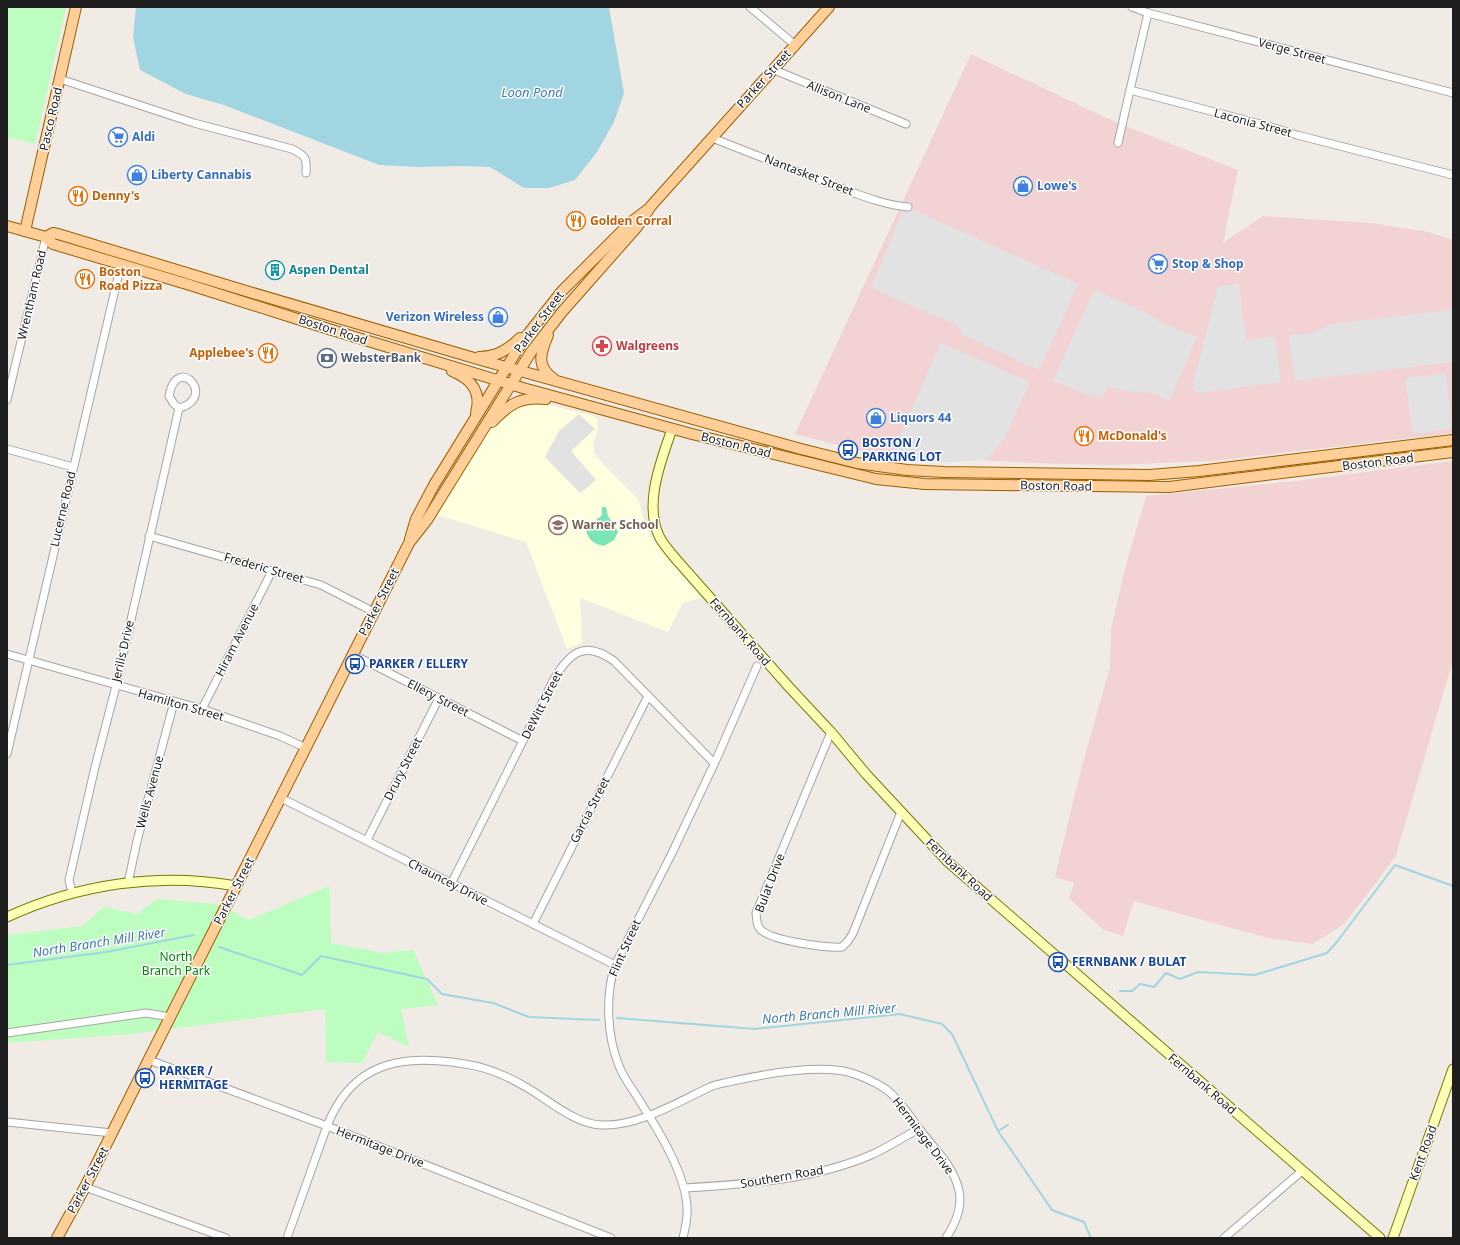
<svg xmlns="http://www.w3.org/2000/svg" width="1460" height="1245" viewBox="0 0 1460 1245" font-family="'Noto Sans',sans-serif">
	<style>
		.commercial { fill: #f2d2d2 }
		.education { fill: #fffede }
		.park { fill: #bdfdc0 }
		.pitch { fill: #7ce5b8 }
		.parking { fill: #e2e2e2 }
		.water { fill: #a1d5e1 }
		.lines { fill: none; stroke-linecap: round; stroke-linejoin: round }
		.stream { stroke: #a1d5e1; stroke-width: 2 }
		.street-casing { stroke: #a5a5a5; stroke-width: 9 }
		.secondary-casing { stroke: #737b00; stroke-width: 11 }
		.primary-casing { stroke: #995f00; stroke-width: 12 }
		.street { stroke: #fff; stroke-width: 7 }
		.secondary { stroke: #fefeb4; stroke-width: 9 }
		.primary { stroke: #ffcf9a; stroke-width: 10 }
		.labels { text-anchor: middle; stroke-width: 3; stroke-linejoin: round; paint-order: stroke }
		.street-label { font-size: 12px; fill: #1e1e1e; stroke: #fff }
		.shop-label { font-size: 12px; font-weight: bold; fill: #366cbe; stroke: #fff; text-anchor: start }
		.food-label { font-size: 12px; font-weight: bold; fill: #c56008; stroke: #fff; text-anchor: start }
		.culture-label { font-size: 12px; font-weight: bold; fill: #0d838f; stroke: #fff; text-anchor: start }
		.health-label { font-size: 12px; font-weight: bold; fill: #be3a42; stroke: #fff; text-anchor: start }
		.service-label { font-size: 12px; font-weight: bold; fill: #4e5e75; stroke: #fff; text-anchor: start }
		.transit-label { font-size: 12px; font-weight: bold; fill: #164399; stroke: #fff; text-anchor: start }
		.education-label { font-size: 12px; font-weight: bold; fill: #785e54; stroke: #fff; text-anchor: start }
		.park-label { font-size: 12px; fill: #038608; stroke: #fff }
		.water-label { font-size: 13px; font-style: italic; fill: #407bad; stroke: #fff }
	</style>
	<rect width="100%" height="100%" fill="#f0ebe4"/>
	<g class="commercial">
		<path d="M971,54L1115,122L1238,170L1223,243L1263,216L1371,223L1428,232L1453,240V433L1213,461L1112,465L1032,463L873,454L795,434Z"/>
		<path d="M1453,461V660L1396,855L1375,884L1343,925L1312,944L1268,938L1134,901L1123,936L1102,929L1069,898L1074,883L1055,877L1080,773L1110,667L1111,629L1126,565L1146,496L1286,482Z"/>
	</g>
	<path class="education" d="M544,404L590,415L597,418L598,428L593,445L594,453L604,465L638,499L649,535L701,598L683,603L668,632L580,598L582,643L567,649L526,542L437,515L482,437L508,414L524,405Z"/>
	<g class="park">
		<path d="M7,7H66L35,144L7,137Z"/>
		<path d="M329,886L331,943L384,953L413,950L438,1005L401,1009L409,1047L378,1032L362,1063L326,1062L325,1009L131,1034L7,1043V935L82,926L104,907L137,914L157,899L218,904L249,920Z"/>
	</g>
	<path class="pitch" d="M602,507H606L608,516L618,532L614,540L604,546C593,544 587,539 586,528L602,515Z"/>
	<g class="parking">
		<path d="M905,206L1078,284L1039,370L963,335L957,325L871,288Z"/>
		<path d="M1239,284L1246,340L1275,337L1281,382L1198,393L1192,389L1218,286Z"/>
		<path d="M1094,290L1129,305L1148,314L1162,323L1197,337L1169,401L1153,393L1133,392L1108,387L1102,397L1089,395L1053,381Z"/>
		<path d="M1453,310V362L1295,381L1289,335L1313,333L1332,324Z"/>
		<path d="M941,343L1030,382L1003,441L986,460L950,462H925L890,457Z"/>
		<path d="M1446,373L1452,428L1413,434L1405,378Z"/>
		<path d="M579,414L595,429L571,451L596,480L580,493L545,457L559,431Z"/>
	</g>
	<path class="water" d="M136,7H609L624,93L614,122L597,152L575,180L549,188H524L490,167L461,166L417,167L379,165L224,105L186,94L140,70L133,37Z"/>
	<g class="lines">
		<g class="stream">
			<path d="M219,947L302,975L321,956L427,979L442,994L493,1003L529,1017L599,1020"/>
			<path d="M7,965L106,952L194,935"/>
			<path d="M1120,991H1132L1140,984L1154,987L1166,973L1180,979L1198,972L1255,975L1327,953L1336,943L1395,865L1453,886"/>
			<path d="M617,1018L755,1029L900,1014L942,1024L952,1034L998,1131L1052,1210L1084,1222L1091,1238"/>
			<path d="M998,1131L1008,1125"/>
		</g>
		<g class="street-casing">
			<g id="street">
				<path d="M750,7L795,45"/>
				<path d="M1132,7L1148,13L1453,93"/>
				<path d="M1148,13L1130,90L1268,126L1297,135L1453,175"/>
				<path d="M772,69L906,124"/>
				<path d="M60,79L194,123L292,149C306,156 307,158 306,173"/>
				<path d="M712,138C754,154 795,171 838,187C860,195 884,205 908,207"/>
				<path d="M1118,143L1130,90"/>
				<path d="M7,400L46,237"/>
				<path d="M7,449L73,467"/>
				<path d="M149,536L321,585L374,612"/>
				<path d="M7,654L202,709L280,736L306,748"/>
				<path d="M352,654L523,741"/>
				<path d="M202,709L272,571"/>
				<path d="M831,732L756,913C757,920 756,925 761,930C773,941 826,948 842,947L848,941L853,933L901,812"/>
				<path d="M7,754L121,264"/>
				<path d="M281,798L615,965"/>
				<path d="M367,840L439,698"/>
				<path d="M128,883L137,841L174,702"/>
				<path d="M451,884L554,679C570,652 585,640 614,661L714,763"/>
				<path d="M72,893L69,880L95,767L116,686L179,408C218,398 177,352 169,396L174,404L179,408"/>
				<path d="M533,924L648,696"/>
				<path d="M7,1033L146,1013L170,1017"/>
				<path d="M149,1060L327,1126L611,1238"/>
				<path d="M7,1122L112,1133"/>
				<path d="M85,1187L226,1238"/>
				<path d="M685,1188C748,1184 812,1180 871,1155C887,1148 903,1137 919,1129"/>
				<path d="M287,1238L327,1126C348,1073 386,1056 441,1061C474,1064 495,1069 524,1086C548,1099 574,1124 601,1125C637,1127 678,1102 710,1087C717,1084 725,1083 733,1081C765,1074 803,1067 836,1070C852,1071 874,1081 887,1090C900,1100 908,1114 918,1127C926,1138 935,1148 943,1158C964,1187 966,1208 946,1238"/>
				<path d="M683,1238C685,1229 688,1218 687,1208C686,1175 659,1131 641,1103C634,1091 624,1079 619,1066C607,1036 605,996 615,965L672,853L716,760L757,666"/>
				<path d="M1224,1238L1302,1171"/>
			</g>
		</g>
		<g class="secondary-casing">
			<g id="secondary">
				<path d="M672,429C661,461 643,505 660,538C664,545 670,552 675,558L789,687L831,732L866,774L947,861L1380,1238"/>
				<path d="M7,917C79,884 158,872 236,886"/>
				<path d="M1393,1238L1453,1069"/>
			</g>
		</g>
		<g class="primary-casing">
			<g id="primary">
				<path d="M7,226L46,237L49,241L53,244L190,285L332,330L523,388L692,434L876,479L925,484L1169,487L1453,452"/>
				<path d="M25,231L76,7"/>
				<path d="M46,237L53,233L58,234L246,291L481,360L801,449L857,463L907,470L944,472L1149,475L1199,471L1453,440"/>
				<path d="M548,335C541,352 535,366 554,379"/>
				<path d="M479,357C496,357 508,350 520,338"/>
				<path d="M452,371C471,379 482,391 476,413"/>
				<path d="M492,422C509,404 521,396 546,399"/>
				<path d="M410,539L416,519L434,485L524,339L562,291L631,222L647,210"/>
				<path d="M57,1238L85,1187L150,1057L409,543L427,520L531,352L562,312L637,227L651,206L829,7"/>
			</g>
		</g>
		<use href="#street" class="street"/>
		<use href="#secondary" class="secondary"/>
		<use href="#primary" class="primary"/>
	</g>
	<defs>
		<g id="supermarket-ring" transform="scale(1)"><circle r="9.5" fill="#fff" stroke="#3f7fe0" stroke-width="1.5"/><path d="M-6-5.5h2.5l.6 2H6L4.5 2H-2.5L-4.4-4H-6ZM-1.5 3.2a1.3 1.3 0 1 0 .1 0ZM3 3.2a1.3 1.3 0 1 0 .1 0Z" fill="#3f7fe0"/></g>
		<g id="shop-ring" transform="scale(1)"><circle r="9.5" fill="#fff" stroke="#3f7fe0" stroke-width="1.5"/><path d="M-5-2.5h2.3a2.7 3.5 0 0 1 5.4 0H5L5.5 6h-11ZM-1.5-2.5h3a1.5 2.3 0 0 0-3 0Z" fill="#3f7fe0"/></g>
		<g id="restaurant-ring" transform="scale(1)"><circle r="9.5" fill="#fff" stroke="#e8710a" stroke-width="1.5"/><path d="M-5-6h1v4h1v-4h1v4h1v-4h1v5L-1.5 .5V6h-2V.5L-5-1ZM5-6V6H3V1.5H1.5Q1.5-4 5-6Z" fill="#e8710a"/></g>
		<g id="building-ring" transform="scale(1)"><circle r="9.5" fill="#fff" stroke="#0f9aa8" stroke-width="1.5"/><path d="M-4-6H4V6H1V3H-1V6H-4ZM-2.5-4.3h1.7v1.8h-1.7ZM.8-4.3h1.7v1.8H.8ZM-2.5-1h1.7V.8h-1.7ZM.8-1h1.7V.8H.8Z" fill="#0f9aa8"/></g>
		<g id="pharmacy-ring" transform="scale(1)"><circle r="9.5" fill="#fff" stroke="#e0444e" stroke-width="1.5"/><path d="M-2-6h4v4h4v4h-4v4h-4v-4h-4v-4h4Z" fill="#e0444e"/></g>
		<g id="bank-ring" transform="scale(1)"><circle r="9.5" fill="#fff" stroke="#5c6f8a" stroke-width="1.5"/><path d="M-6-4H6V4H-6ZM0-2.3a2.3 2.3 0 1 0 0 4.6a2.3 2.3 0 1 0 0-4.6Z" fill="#5c6f8a"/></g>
		<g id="bus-ring" transform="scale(1)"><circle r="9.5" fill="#fff" stroke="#1a4fb4" stroke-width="1.5"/><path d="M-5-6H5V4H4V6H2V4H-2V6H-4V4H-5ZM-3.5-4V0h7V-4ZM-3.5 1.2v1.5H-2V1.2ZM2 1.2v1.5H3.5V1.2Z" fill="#1a4fb4"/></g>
		<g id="school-ring" transform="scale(1)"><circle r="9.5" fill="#fff" stroke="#8d6e63" stroke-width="1.5"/><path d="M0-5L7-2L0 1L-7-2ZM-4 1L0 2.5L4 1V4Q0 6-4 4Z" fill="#8d6e63"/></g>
	</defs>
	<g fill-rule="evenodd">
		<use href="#supermarket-ring" x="118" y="137"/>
		<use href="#shop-ring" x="137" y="175"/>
		<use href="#shop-ring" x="1023" y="186"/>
		<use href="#restaurant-ring" x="78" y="196"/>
		<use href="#restaurant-ring" x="576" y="221"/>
		<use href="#supermarket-ring" x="1158" y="264"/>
		<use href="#building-ring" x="275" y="270"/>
		<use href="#restaurant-ring" x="85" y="279"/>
		<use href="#shop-ring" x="498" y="317"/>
		<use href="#pharmacy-ring" x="602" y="346"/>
		<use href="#restaurant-ring" x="268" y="353"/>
		<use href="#bank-ring" x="327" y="358"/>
		<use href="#shop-ring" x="876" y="418"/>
		<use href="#restaurant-ring" x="1084" y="436"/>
		<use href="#bus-ring" x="848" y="450"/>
		<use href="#school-ring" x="558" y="525"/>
		<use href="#bus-ring" x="355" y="664"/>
		<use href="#bus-ring" x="1058" y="962"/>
		<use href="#bus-ring" x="145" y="1078"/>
	</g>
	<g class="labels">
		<g class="street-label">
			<text transform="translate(1292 51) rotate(15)" y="4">Verge Street</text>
			<text transform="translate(764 79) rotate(-48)" y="4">Parker Street</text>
			<text transform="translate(839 97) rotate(22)" y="4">Allison Lane</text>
			<text transform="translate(51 119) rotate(-77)" y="4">Pasco Road</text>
			<text transform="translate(1253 123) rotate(15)" y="4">Laconia Street</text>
			<text transform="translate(809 175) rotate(21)" y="4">Nantasket Street</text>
			<text transform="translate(32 295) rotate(-77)" y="4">Wrentham Road</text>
			<text transform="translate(539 322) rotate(-53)" y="4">Parker Street</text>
			<text transform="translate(333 330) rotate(18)" y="4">Boston Road</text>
			<text transform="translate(736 445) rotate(14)" y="4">Boston Road</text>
			<text transform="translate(1378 462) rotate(-7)" y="4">Boston Road</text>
			<text transform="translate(1056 486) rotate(1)" y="4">Boston Road</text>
			<text transform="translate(63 509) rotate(-77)" y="4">Lucerne Road</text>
			<text transform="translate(264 568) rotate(16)" y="4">Frederic Street</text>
			<text transform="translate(379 602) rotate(-63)" y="4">Parker Street</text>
			<text transform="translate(740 632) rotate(49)" y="4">Fernbank Road</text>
			<text transform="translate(237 640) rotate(-63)" y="4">Hiram Avenue</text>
			<text transform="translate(123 651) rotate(-77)" y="4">Jerilis Drive</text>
			<text transform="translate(438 698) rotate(27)" y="4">Ellery Street</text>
			<text transform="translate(181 705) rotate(16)" y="4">Hamilton Street</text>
			<text transform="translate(542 705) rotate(-63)" y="4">DeWitt Street</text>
			<text transform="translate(403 769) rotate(-63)" y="4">Drury Street</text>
			<text transform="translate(150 792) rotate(-75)" y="4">Wells Avenue</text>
			<text transform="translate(590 810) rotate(-63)" y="4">Garcia Street</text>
			<text transform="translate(959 870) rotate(43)" y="4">Fernbank Road</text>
			<text transform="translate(448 882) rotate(27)" y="4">Chauncey Drive</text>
			<text transform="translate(770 883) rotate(-69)" y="4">Bulat Drive</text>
			<text transform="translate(234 891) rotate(-63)" y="4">Parker Street</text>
			<text transform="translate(625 948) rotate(-66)" y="4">Flint Street</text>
			<text transform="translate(1202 1084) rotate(41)" y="4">Fernbank Road</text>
			<text transform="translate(923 1136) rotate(53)" y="4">Hermitage Drive</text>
			<text transform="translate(380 1147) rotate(21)" y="4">Hermitage Drive</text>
			<text transform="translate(1423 1153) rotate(-70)" y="4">Kent Road</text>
			<text transform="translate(782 1177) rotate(-10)" y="4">Southern Road</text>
			<text transform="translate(88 1180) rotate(-62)" y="4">Parker Street</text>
		</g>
		<g class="shop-label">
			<text x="132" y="141">Aldi</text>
			<text x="151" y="179">Liberty Cannabis</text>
			<text x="1037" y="190">Lowe's</text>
			<text x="1172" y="268">Stop &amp; Shop</text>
			<text x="484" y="321" text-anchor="end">Verizon Wireless</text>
			<text x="890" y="422">Liquors 44</text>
		</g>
		<g class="food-label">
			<text x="92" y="200">Denny's</text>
			<text x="590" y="225">Golden Corral</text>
			<text x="99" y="276">Boston<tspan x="99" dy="14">Road Pizza</tspan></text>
			<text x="254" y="357" text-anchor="end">Applebee's</text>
			<text x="1098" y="440">McDonald's</text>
		</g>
		<g class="culture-label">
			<text x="289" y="274">Aspen Dental</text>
		</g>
		<g class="health-label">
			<text x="616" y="350">Walgreens</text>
		</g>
		<g class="service-label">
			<text x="341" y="362">WebsterBank</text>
		</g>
		<g class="transit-label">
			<text x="862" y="447">BOSTON /<tspan x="862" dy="14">PARKING LOT</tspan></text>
			<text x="369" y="668">PARKER / ELLERY</text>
			<text x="1072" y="966">FERNBANK / BULAT</text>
			<text x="159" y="1075">PARKER /<tspan x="159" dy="14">HERMITAGE</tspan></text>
		</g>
		<g class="education-label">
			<text x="572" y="529">Warner School</text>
		</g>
		<g class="park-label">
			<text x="176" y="961">North<tspan x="176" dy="14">Branch Park</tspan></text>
		</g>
		<g class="water-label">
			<text x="532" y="97">Loon Pond</text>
			<text transform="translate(99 942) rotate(-9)" y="5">North Branch Mill River</text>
			<text transform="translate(829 1013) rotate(-5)" y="5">North Branch Mill River</text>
		</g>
	</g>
	<rect width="1460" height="1245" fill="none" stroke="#1e1e1e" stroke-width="16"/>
</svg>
